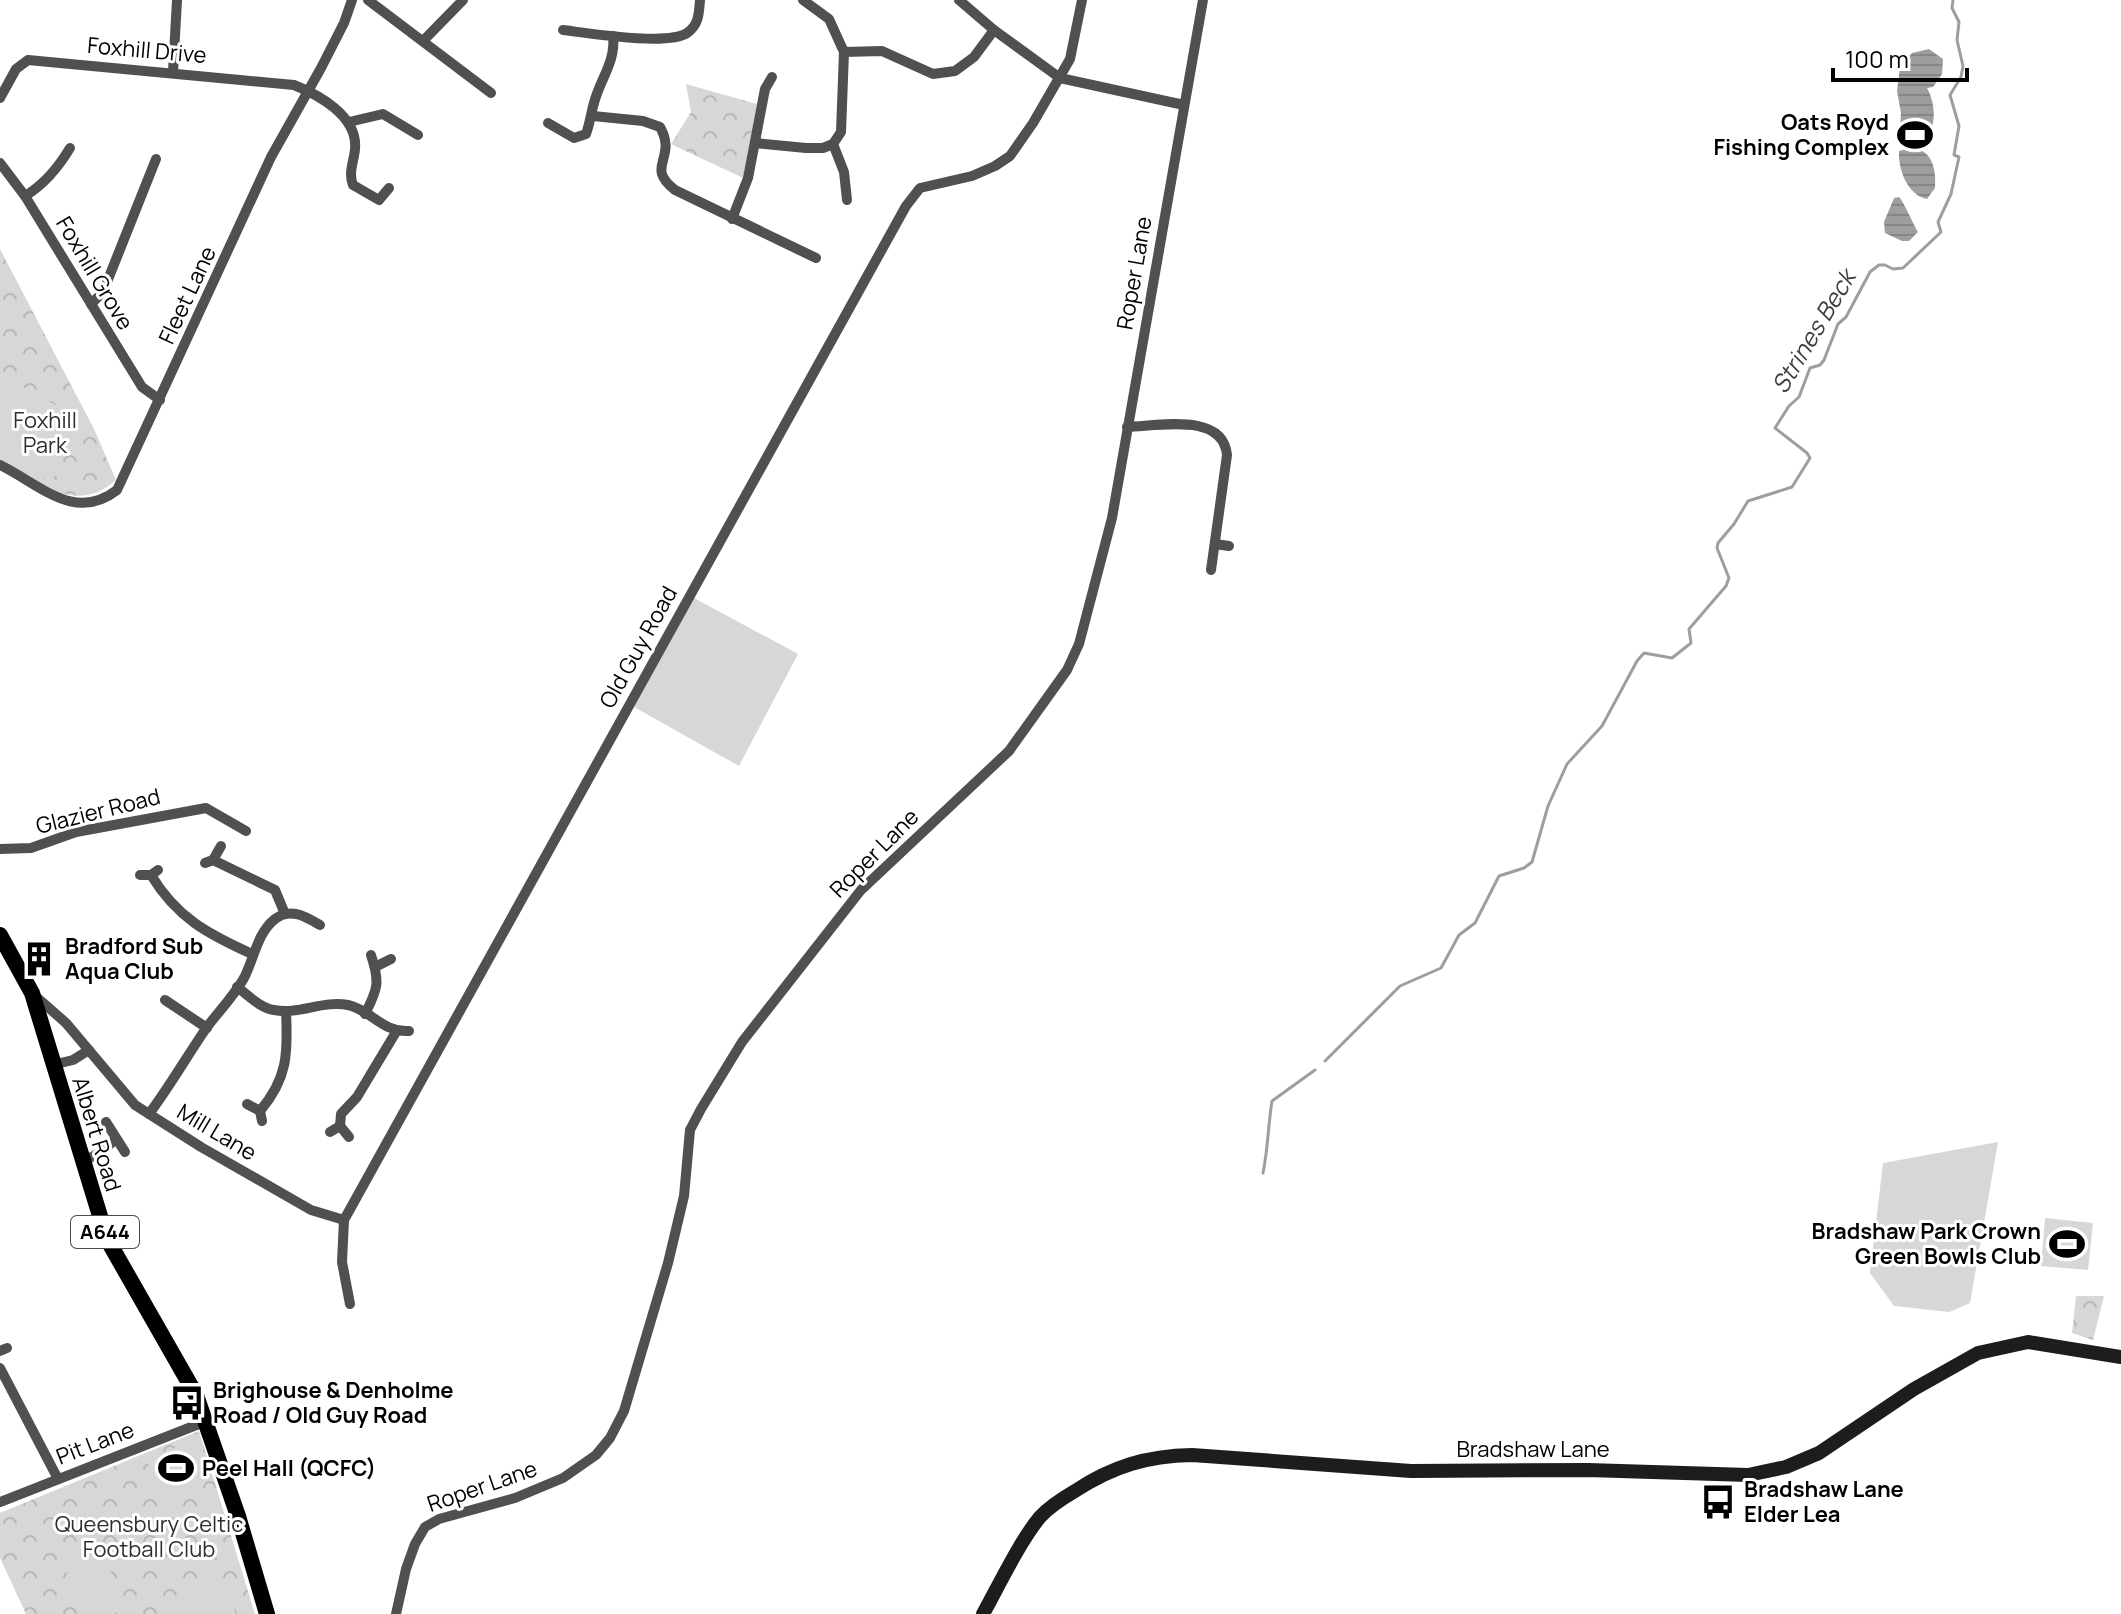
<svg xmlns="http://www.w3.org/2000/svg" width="2121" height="1614" viewBox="0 0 2121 1614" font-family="Manrope,sans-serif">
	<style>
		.forest { fill: url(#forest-crowns) }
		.garden { fill: #d7d7d7 }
		.water { fill: url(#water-rules) }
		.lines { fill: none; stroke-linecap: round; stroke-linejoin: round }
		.stream { stroke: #9e9e9e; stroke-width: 3 }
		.street { stroke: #505050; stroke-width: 10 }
		.secondary { stroke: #1d1d1d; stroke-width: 14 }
		.primary { stroke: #000; stroke-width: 16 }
		.labels { text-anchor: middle; stroke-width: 6; stroke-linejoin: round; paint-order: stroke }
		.shield { fill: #fff; stroke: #4c4c4c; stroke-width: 2 }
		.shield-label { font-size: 20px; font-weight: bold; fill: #000 }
		.street-label { font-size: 22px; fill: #000; stroke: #fff }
		.poi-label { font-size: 22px; font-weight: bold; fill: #000; stroke: #fff; text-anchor: start }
		.park-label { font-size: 22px; fill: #2e2e2e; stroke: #fff }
		.water-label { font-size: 24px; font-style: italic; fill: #3f3f3f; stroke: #fff }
	</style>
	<defs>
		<pattern id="forest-crowns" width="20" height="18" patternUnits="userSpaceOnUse" patternTransform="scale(2)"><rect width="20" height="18" fill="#d7d7d7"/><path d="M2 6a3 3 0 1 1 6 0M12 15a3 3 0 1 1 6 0" fill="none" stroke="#b7b7b7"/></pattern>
		<pattern id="water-rules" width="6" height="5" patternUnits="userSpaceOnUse" patternTransform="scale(2)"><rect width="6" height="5" fill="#9e9e9e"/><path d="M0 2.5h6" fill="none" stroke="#868686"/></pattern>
	</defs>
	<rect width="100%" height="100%" fill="#fff"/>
	<g class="forest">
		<path d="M686,84L757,104L743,178L671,144L691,112Z"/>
		<path d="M0,249L94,429L116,480C75,516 40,482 0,461Z"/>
		<path d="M2076,1296H2104L2093,1340L2072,1333Z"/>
		<path d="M199,1431L255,1614H26L0,1558V1513Z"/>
	</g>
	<g class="garden">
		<path d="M0,375L84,420L51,483L0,457Z"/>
		<path d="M694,598L798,654L739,766L634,707Z"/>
		<path d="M1998,1142L1970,1303L1949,1312L1894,1306L1870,1273L1883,1163Z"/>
		<path d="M2045,1218L2093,1223L2088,1270L2041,1266Z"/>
		<path d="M193,1441L206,1477L160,1494L146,1458Z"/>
		<path d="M98,1537L125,1609L112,1614H82L59,1552Z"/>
		<path d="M223,1578L236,1614H170L165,1600Z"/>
	</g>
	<g class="water">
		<path d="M1929,49L1943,59L1942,74L1933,87L1927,88C1933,98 1936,115 1932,127L1922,129L1900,127L1901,113L1897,91L1900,67L1912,53Z"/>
		<path d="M1914,147C1933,153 1936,169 1935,188L1927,199C1907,195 1898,169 1899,151Z"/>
		<path d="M1899,197C1904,202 1913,224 1918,232L1909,241H1902L1885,233L1884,222L1894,198Z"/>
	</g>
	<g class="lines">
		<g class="stream">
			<path d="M1325,1061L1400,986L1441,968L1459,935L1475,923L1499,876L1524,868L1532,862L1548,806L1567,764L1602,726L1637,661L1644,653L1672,658L1691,643L1689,629L1726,586L1729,578L1717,548L1718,543L1734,524L1748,501L1792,487L1810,458L1807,453L1775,428L1789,406L1799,397L1810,368L1820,365L1824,360L1838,324L1846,317L1870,272L1879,265H1885L1893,269L1903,268L1941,232L1938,222L1951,194L1959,157L1954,155L1959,126L1950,95L1961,77L1963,66L1957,40L1959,22L1952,8L1953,0"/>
			<path d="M1263,1173C1268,1149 1268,1126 1272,1101L1315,1070"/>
		</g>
		<g class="street">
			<path d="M368,0L491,93"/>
			<path d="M803,0L829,19L844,52L882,51L933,74L955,71L974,57L994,30"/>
			<path d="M959,0L994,30L1060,78L1184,105"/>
			<path d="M563,30C588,33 668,46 687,33C699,25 699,13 700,0"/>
			<path d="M423,41L463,0"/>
			<path d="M173,72L177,0"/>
			<path d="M0,98L16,69L28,60L294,85C319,95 358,116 355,149C354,161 348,173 353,185L379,200L389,188"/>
			<path d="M593,116L643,121L660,127C678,159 644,166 675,190L816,258"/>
			<path d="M349,122L383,114L418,135"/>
			<path d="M548,123L574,138L586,134C590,123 591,113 594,103C600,79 616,62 613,36"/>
			<path d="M755,143L806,148H823L833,144L841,132L844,52"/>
			<path d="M833,144L844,172L847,200"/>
			<path d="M0,163L25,196L142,387L160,400"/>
			<path d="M25,196C45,184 58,168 70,148"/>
			<path d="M732,219L748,178L765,89L772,77"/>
			<path d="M91,304L103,292L156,159"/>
			<path d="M1127,427C1159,426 1223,412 1227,455L1211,570"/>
			<path d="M0,465C39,484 75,523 117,490L271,157L321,68L344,23L352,0"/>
			<path d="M1215,544L1229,546"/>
			<path d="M0,849L31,848L76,832L206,808L246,831"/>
			<path d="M213,860L275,890L285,914"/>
			<path d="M205,863L213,860L221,846"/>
			<path d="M140,875H151L158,870"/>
			<path d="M151,875C177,918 208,934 252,954"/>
			<path d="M375,967L391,959"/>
			<path d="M237,987C248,995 260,1008 274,1010C298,1015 323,1000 348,1005C371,1010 383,1033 409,1031"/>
			<path d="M33,994L66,1023L135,1105L201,1147L311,1210L344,1220"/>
			<path d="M165,1000L207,1028"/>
			<path d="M365,1014C378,989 380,982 371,955"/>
			<path d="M52,1065L73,1060L89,1050"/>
			<path d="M247,1104L260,1111L262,1121"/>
			<path d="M260,1111C288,1078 288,1053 286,1011"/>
			<path d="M149,1114C170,1086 187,1056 207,1027C219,1011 234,996 244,978C254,959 257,933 275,919C291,907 306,917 320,925"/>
			<path d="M106,1122L125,1152"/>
			<path d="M340,1126L341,1114L357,1097L396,1032"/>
			<path d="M330,1132L340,1126L349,1137"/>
			<path d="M83,1162L102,1151L116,1139"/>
			<path d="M350,1304L342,1262L344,1220L906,206L920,188L972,176L995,166L1010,156L1033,123L1070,59L1082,0"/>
			<path d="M0,1351L7,1348"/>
			<path d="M0,1368L58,1479"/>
			<path d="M0,1502L204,1422"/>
			<path d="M396,1614L406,1569L415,1544L425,1527L439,1519L515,1498L563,1478L596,1455L610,1438L624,1411L668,1263L684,1196L690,1130L701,1109L742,1042L861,890L1009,751L1067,670L1079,644L1112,518L1203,0"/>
		</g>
		<path class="secondary" d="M983,1614C999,1585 1020,1541 1040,1517C1050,1506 1063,1498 1075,1491C1113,1466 1147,1456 1192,1455L1411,1471L1588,1470L1748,1475L1786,1467L1819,1453L1914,1389L1978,1353L2028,1342L2121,1357"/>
		<path class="primary" d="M0,935L32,993L107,1239L196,1395L238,1516L267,1614"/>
	</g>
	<defs>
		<g id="stadium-bare" transform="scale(2.76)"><path d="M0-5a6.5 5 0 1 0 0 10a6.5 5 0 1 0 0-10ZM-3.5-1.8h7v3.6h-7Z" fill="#000" stroke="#fff" stroke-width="2.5" paint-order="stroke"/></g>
		<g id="building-bare" transform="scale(2.76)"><path d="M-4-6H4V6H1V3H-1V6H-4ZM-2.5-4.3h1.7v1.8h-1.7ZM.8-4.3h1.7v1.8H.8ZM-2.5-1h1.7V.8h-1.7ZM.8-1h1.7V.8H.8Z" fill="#000" stroke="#fff" stroke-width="2.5" paint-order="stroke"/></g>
		<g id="bus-bare" transform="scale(2.76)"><path d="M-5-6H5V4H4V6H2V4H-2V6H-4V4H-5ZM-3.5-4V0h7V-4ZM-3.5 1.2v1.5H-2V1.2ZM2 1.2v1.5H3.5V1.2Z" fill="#000" stroke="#fff" stroke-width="2.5" paint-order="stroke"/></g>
	</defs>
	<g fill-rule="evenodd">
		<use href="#stadium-bare" x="1915" y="135"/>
		<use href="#building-bare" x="39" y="959"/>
		<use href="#stadium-bare" x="2067" y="1244"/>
		<use href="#bus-bare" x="187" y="1403"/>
		<use href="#stadium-bare" x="176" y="1468"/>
		<use href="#bus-bare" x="1718" y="1502"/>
	</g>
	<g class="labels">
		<rect class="shield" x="71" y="1216" width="68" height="32" rx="6"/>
		<g class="shield-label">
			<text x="105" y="1239">A644</text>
		</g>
		<g class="street-label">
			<text transform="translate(147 50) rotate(5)" y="8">Foxhill Drive</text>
			<text transform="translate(95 273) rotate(59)" y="8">Foxhill Grove</text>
			<text transform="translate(1134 273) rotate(-80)" y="8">Roper Lane</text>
			<text transform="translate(187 295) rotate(-65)" y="8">Fleet Lane</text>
			<text transform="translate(638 647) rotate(-61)" y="8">Old Guy Road</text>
			<text transform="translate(98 811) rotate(-14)" y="8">Glazier Road</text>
			<text transform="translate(874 853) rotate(-45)" y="8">Roper Lane</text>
			<text transform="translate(217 1132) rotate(31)" y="8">Mill Lane</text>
			<text transform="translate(97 1134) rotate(73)" y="8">Albert Road</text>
			<text transform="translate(95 1443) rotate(-21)" y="8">Pit Lane</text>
			<text x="1533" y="1457">Bradshaw Lane</text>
			<text transform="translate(482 1486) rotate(-19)" y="8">Roper Lane</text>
		</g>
		<g class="poi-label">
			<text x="1889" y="130" text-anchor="end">Oats Royd<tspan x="1889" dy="25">Fishing Complex</tspan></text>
			<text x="65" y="954">Bradford Sub<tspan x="65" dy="25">Aqua Club</tspan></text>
			<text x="2041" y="1239" text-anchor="end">Bradshaw Park Crown<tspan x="2041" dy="25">Green Bowls Club</tspan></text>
			<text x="213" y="1398">Brighouse &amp; Denholme<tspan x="213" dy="25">Road / Old Guy Road</tspan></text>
			<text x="202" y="1476">Peel Hall (QCFC)</text>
			<text x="1744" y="1497">Bradshaw Lane<tspan x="1744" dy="25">Elder Lea</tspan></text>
		</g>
		<g class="park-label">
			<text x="45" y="428">Foxhill<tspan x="45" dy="25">Park</tspan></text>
			<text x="149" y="1532">Queensbury Celtic<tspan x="149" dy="25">Football Club</tspan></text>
		</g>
		<g class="water-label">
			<text transform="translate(1814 332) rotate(-59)" y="8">Strines Beck</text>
		</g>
	</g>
	<path d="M1833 68v12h134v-12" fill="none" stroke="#000000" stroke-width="4"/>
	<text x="1845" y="68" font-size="24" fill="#000000" stroke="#ffffff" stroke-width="6" paint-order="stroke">100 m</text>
</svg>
